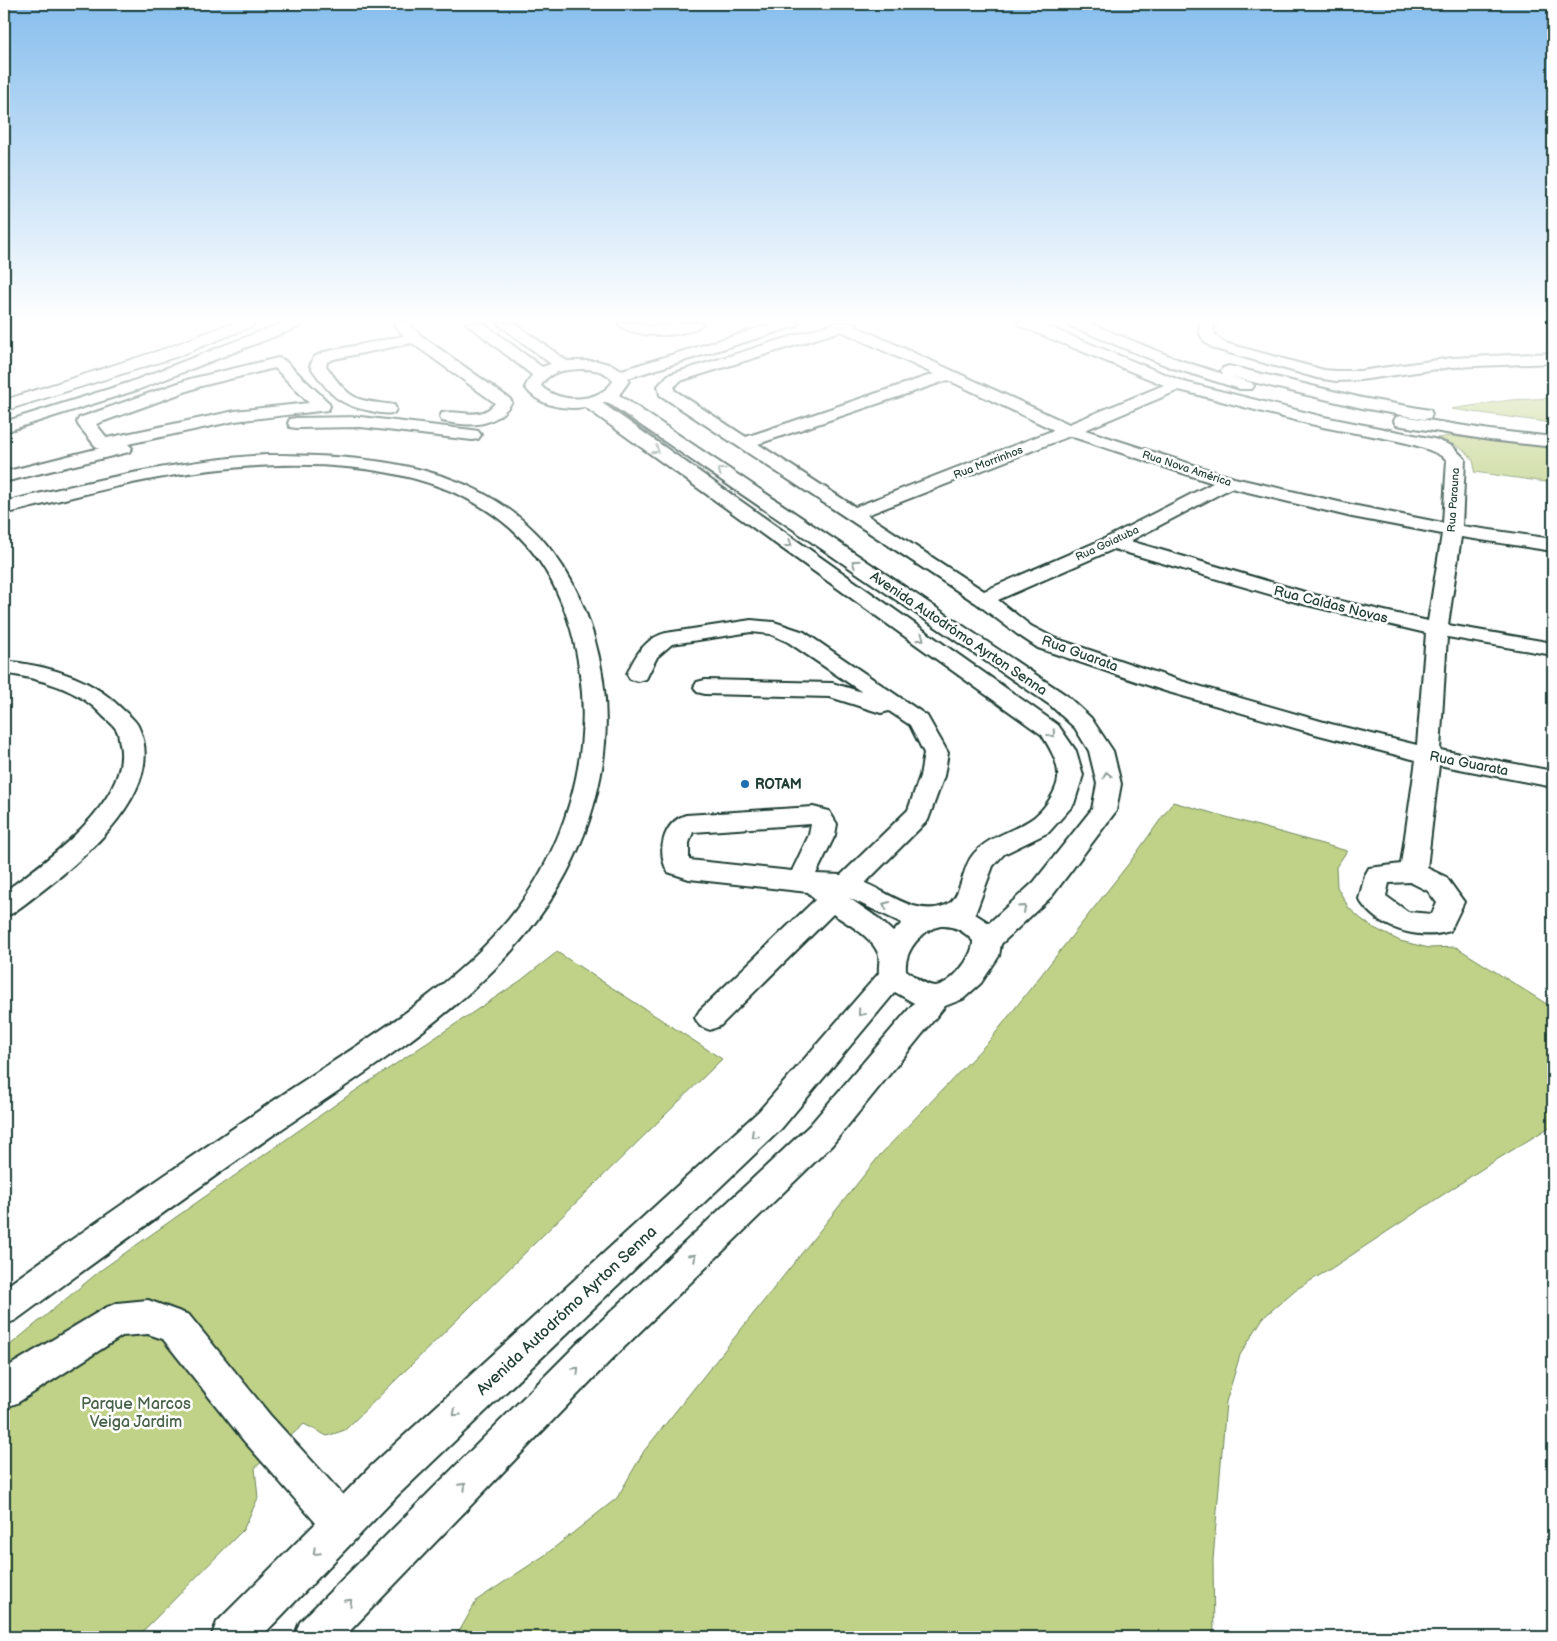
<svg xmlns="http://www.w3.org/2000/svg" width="1557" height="1641" viewBox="0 0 1557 1641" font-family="'Balsamiq Sans',sans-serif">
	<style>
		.green { fill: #c0d287; stroke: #70885e }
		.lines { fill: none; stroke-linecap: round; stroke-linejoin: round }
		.minor-casing { stroke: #1f3d34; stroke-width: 4 }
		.highway-casing { stroke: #1f3d34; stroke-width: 3 }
		.minor { fill: #fff; fill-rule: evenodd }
		.highway { fill: #fff; fill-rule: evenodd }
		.oneway { stroke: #8f9e9a }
		.poi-dot { fill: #1f6fb2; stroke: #fff; stroke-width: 2 }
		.labels { text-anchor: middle; stroke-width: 5; stroke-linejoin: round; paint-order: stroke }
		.far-street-label { font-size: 11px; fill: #1f3d34; stroke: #fff }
		.street-label { font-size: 14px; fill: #1f3d34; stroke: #fff }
		.poi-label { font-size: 14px; font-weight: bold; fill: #1f3d34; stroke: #fff; text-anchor: start }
		.near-street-label { font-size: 16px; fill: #1f3d34; stroke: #fff }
		.near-park-label { font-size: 16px; fill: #476249; stroke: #fff }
	</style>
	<rect width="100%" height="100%" fill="#fff"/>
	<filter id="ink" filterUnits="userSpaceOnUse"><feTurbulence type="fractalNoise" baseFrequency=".02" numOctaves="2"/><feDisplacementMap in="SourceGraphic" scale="10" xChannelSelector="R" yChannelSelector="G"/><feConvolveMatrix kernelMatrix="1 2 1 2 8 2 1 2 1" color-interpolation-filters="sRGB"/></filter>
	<g filter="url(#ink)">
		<g class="green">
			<path d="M1553,398V423L1451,409L1510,400Z"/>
			<path d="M1450,436L1553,448V483L1474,472C1478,452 1451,443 1437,438Z"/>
			<path d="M1173,802L1347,851L1336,867L1337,887L1349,908L1360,918L1372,927L1400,941L1429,948L1456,947L1553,1008V1125L1485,1167L1332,1268L1295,1290L1263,1318L1240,1355L1226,1402L1213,1560L1214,1637H456L477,1600L545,1555L617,1498L644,1451L880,1155L990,1040L1130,862Z"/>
			<path d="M557,952L722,1059L345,1430L327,1436L304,1424L255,1468L258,1498L243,1530L137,1637H4V1350L101,1270L349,1095L520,981Z"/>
		</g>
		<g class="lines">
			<g class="minor-casing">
				<g id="minor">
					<path d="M282,323H303L301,326L140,389L4,432V422L128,383Z"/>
					<path d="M393,323H409L420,335L510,399L512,402C495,428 470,427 442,421L440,417L442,413C461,409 480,422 495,403L412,343L334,359L327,362L326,366C335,378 344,393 359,399C370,403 383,403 394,405L396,409L394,413C386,414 378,413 371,411C337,405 329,393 310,366L314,357L324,352L404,336Z"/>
					<path d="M466,323H483L542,367L551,364L497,323H514L567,361H597L612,365L622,370L776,323H799L797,326L628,378L629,381L619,395L1066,695L1091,718L1113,751L1121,784L1116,811L1052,896L1001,944L999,956L981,983L963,999L945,1006L832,1145L610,1361L344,1637H294L300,1622L584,1337L810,1125L914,1003L895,992L781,1129L398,1495L261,1637H211L217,1622L316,1523L244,1441L163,1339L148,1334L122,1336L17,1403L4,1408V1369L105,1308L117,1303L148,1300L189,1315L270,1415L343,1495L370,1467L759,1111L879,973C878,966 881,958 878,953C871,936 848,924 833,914L720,1026L710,1030L700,1026L695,1018L700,1010L815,900L808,892L689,879L668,872C656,853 663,822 686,815L813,807L829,811L837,824L835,835L816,874L841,875L908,810L920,776L924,753L910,725L889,711L881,713L830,697L705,694L697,692L694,687L697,682L705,680L832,683L862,692L788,642L770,634L751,632L672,644L657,657L646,679L638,681L630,679L627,674C635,656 645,638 666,633L751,620L774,622L804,632L927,716L948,753L944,776L928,820L865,883C891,894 917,917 946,905C961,900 962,868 972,856C987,837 1010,833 1030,820C1043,812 1060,789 1058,773C1057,759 1049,747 1042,735L585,407C564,410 538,406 525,387L532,375ZM580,369C592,369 606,370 613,381C600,403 559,404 541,386C548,371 565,370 580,369ZM607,402L1050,705L1075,728L1089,751L1097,784L1092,809L1034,882L989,923L975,914L993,866L1004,854L1049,832L1074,804L1083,775L1076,751L1058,725L602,403ZM811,824L809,835L792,871L689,860V843L693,832ZM849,898L902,923L893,932L878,918ZM941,926C954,925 964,931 973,941C974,956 951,986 934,986C924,985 914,976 906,970C904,951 922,929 941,926Z"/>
					<path d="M618,323H637L651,327L680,323H703C691,338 631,340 618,323Z"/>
					<path d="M835,323H858L855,326L1069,424L1164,385L1020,326L1018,323H1039L1184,382L1324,417L1434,439L1452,446L1465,459L1462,526L1553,539V551L1461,537L1448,625L1553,643V655L1447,637L1440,750L1553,771V787L1439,765L1427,868L1446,877L1464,902L1450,931C1418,941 1376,928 1359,899L1365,875L1369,868L1401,864L1416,760L1319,735L1165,691L1038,648L1017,634L976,603L660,395L658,386L668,375ZM841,331L934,374L746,437L674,390V387L680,381ZM948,380L1054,430L855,507L758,444ZM1179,390C1227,402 1275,416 1323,427C1354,434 1426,441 1447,460L1443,523L1352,505L1234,478L1085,430ZM1070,436L1213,483L1106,538L984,591L867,515ZM1231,488L1352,517L1442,534L1428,621L1315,595L1130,541ZM1114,549L1303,604L1426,633L1417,745L1331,724L1181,681L1054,638L1031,626L998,600ZM1410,882L1428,891L1437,903L1432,914L1408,912L1386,896L1389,883Z"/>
					<path d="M1068,323H1089L1182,361L1223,374L1221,371L1223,368L1229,366L1362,398L1424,409L1430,410L1432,414L1430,418L1424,419L1362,408L1232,377L1252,383L1254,386L1252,389H1240L1170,367L1070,326Z"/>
					<path d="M1200,323H1216L1213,327L1215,335L1225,343L1324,370L1336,371H1360L1452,358L1553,353V363L1452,367L1360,380L1336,381L1317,378L1215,349C1205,344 1199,337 1199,326Z"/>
					<path d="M278,358L284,360L328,402L330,406L328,410L235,421L128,444L132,448L129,452L4,482V472L100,448H97L79,426L77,422L79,418L190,379ZM275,368L309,403L235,411L107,438L96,424L201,386Z"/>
					<path d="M1402,416L1490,430L1553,437V447L1490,440L1396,425L1394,421L1396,417Z"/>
					<path d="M361,417L472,430L478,431L481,435L478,439L472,440L361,427L296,428L290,427L288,423L290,419L296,418Z"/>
					<path d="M266,455C390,455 518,468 578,594C602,646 611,705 603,762C574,951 416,1036 273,1135C187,1196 101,1257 16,1320L4,1325V1288C98,1220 195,1154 291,1089C367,1039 451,990 509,919C564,851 592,760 580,674C573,617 549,558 503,522C421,455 281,459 182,474C122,483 63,500 4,514V502C93,481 173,461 266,455Z"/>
					<path d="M4,661C45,665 91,677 121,708C127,714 136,720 139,728C171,798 61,877 13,913L4,916V892C44,863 132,801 120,744C119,740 119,733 116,729C113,724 107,720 103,716C78,688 40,679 4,673Z"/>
				</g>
			</g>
			<g class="highway-casing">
				<path id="highway" d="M232,323H255L253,326L176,357L4,411V400L164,349Z"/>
			</g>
			<use href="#minor" class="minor"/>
			<use href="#highway" class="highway"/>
		</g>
		<defs><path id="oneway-chevron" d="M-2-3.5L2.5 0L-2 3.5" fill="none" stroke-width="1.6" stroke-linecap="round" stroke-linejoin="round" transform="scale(1.25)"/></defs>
		<g class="oneway">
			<use href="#oneway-chevron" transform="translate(656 450) rotate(35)"/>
			<use href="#oneway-chevron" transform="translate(721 471) rotate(-146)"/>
			<use href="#oneway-chevron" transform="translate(789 544) rotate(35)"/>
			<use href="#oneway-chevron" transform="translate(855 563) rotate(-146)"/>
			<use href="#oneway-chevron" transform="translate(921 638) rotate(35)"/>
			<use href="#oneway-chevron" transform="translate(1052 734) rotate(50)"/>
			<use href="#oneway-chevron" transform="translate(1107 775) rotate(-103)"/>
			<use href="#oneway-chevron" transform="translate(886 905) rotate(-155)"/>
			<use href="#oneway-chevron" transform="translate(1023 908) rotate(-42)"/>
			<use href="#oneway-chevron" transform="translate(861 1013) rotate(130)"/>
			<use href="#oneway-chevron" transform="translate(754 1135) rotate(137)"/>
			<use href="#oneway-chevron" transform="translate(693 1257) rotate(-44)"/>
			<use href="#oneway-chevron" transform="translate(576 1370) rotate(-46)"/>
			<use href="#oneway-chevron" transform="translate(456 1413) rotate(137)"/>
			<use href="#oneway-chevron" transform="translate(463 1486) rotate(-46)"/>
			<use href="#oneway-chevron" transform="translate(316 1552) rotate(135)"/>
			<use href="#oneway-chevron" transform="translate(349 1602) rotate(-46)"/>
		</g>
	</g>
	<linearGradient id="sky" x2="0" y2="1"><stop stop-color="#87beed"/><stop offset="0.58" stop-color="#fff"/><stop offset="1" stop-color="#fff" stop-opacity="0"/></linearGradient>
	<rect width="1557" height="553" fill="url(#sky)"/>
	<circle class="poi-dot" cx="745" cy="784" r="5"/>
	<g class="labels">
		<g class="far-street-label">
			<text transform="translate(988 462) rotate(-21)" y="4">Rua Morrinhos</text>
			<text transform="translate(1187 468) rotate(18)" y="4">Rua Nova América</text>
			<text transform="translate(1453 500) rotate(-86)" y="4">Rua Parauna</text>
			<text transform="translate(1107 543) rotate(-25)" y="4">Rua Goiatuba</text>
		</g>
		<g class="street-label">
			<text transform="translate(1331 604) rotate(14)" y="5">Rua Caldas Novas</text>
			<text transform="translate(959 633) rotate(34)" y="5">Avenida Autodrómo Ayrton Senna</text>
			<text transform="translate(1080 653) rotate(20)" y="5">Rua Guarata</text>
			<text transform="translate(1469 763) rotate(11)" y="5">Rua Guarata</text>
		</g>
		<g class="poi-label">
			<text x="755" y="789">ROTAM</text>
		</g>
		<g class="near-street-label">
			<text transform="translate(566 1310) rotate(-43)" y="6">Avenida Autodrómo Ayrton Senna</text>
		</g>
		<g class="near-park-label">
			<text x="136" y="1409">Parque Marcos<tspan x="136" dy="18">Veiga Jardim</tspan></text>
		</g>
	</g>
	<rect width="1557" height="1641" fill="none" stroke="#fff" stroke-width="20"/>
	<rect x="10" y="10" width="1537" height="1621" fill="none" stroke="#1f3d34" stroke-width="2" filter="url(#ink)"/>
</svg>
